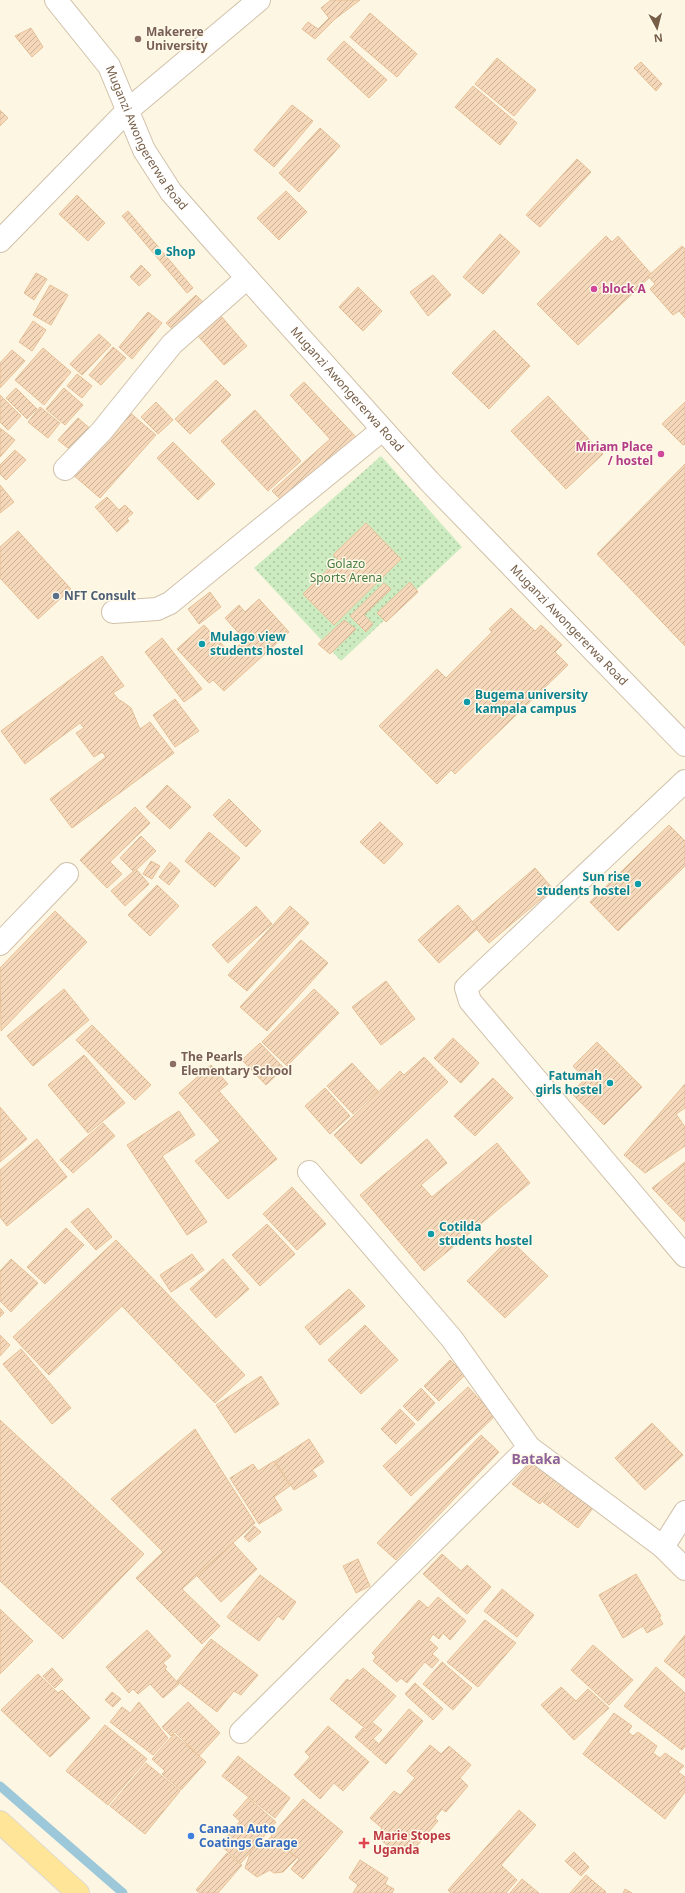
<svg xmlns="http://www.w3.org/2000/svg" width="685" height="1893" viewBox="0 0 685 1893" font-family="'Noto Sans',sans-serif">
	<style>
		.park { fill: url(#park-dots) }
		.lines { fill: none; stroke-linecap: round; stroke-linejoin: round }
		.stream { stroke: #9cc8da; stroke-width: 9 }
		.building { fill: url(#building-hatch); stroke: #e7c098 }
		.minor-casing { stroke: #d1c1ab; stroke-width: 24 }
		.major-casing { stroke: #ded8d3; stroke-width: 24 }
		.minor { stroke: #fff; stroke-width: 22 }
		.major { stroke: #ffe598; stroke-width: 22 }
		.education-dot { fill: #8d6e63; stroke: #fff9e9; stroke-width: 1.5 }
		.culture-dot { fill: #0f9aa8; stroke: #fff9e9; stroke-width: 1.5 }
		.hotel-dot { fill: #d1479c; stroke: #fff9e9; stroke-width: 1.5 }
		.service-dot { fill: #5c6f8a; stroke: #fff9e9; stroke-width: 1.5 }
		.shop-dot { fill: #3f7fe0; stroke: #fff9e9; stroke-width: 1.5 }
		.health-dot { fill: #e0444e; stroke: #fff9e9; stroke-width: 1.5 }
		.labels { text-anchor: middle; stroke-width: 3; stroke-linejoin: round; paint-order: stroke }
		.education-label { font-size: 12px; font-weight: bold; fill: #785e54; stroke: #fff9e9; text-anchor: start }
		.street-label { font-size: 12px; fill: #765e47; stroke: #fff9e9 }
		.culture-label { font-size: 12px; font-weight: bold; fill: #0d838f; stroke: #fff9e9; text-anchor: start }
		.hotel-label { font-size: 12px; font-weight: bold; fill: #b23c85; stroke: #fff9e9; text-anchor: start }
		.park-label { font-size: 12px; fill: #4a7c3f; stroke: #fff9e9 }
		.service-label { font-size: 12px; font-weight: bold; fill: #4e5e75; stroke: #fff9e9; text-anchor: start }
		.shop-label { font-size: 12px; font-weight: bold; fill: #366cbe; stroke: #fff9e9; text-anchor: start }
		.health-label { font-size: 12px; font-weight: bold; fill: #be3a42; stroke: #fff9e9; text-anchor: start }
		.quarter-label { font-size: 14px; font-weight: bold; fill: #8e639a; stroke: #fff9e9 }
	</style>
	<defs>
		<pattern id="park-dots" width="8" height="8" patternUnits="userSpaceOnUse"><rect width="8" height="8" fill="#ccebc0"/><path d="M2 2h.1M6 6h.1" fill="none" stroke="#aac29e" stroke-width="1.8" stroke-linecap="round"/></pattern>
		<pattern id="building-hatch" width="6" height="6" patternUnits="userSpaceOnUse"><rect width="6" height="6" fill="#f4d8b9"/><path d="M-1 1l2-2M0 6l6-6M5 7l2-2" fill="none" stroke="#cab298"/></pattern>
	</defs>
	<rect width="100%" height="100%" fill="#fdf6e2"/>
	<path class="park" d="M381,456L462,547L341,661L254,568Z"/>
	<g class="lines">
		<path class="stream" d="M0,1786L123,1893"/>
	</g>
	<g class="building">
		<path d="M331,0H360L335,19L315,39L302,29L308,22L318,29L329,18L321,8Z"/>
		<path d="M370,13L417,54L397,77L350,37Z"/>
		<path d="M31,28L43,47L32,57L15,36Z"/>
		<path d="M344,41L387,80L369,98L327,59Z"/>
		<path d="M497,58L536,90L514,116L475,84Z"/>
		<path d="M641,62L662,84L656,91L634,68Z"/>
		<path d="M473,86L517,123L500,145L455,107Z"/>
		<path d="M292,105L313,121L274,167L254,150Z"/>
		<path d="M0,110L8,118L0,126Z"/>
		<path d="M320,128L340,146L299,192L279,173Z"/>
		<path d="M577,159L591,172L540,227L526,215Z"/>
		<path d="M286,191L307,212L279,240L257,218Z"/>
		<path d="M77,195L105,223L88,241L59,214Z"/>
		<path d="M128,211L193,288L187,293L122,216Z"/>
		<path d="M500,234L520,252L483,294L463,277Z"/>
		<path d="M606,236L612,242L618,236L652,275L578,345L537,304Z"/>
		<path d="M682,246L685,249V318L679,311L673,315L650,289L655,284L648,276Z"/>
		<path d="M141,265L151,275L139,286L130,277Z"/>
		<path d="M36,273L47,279L34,300L24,293Z"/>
		<path d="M433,275L451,295L428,316L410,292Z"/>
		<path d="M50,285L68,295L51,325L33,315Z"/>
		<path d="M358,287L382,311L363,331L339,307Z"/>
		<path d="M196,295L206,305L177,334L166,323Z"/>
		<path d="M148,312L162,323L132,359L119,347Z"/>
		<path d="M221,316L247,346L224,365L198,336Z"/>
		<path d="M33,321L46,330L32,351L19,342Z"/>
		<path d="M494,330L530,366L489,409L452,373Z"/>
		<path d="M99,334L111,345L82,375L70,364Z"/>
		<path d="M113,347L126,358L101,385L89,375Z"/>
		<path d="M43,348L71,372L44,405L15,380Z"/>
		<path d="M12,350L25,361L0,388V363Z"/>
		<path d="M77,374L92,386L82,398L67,386Z"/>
		<path d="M216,380L231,395L190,434L175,419Z"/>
		<path d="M304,382L356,437L283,502L272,491L330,439L290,395Z"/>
		<path d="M16,388L37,409L27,419L6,398Z"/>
		<path d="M64,388L83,405L65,425L46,409Z"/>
		<path d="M0,395L21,416L8,430L0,422Z"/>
		<path d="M548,396L603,454L566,489L511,431Z"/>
		<path d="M156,402L173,420L158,434L141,417Z"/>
		<path d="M685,402V444L683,445L662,424Z"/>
		<path d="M40,407L60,423L48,438L28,422Z"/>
		<path d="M255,410L301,461L268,491L221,441Z"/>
		<path d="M128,411L156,435L100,498L72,474Z"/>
		<path d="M78,418L93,431L74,453L58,440Z"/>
		<path d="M0,428L15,440L0,457Z"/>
		<path d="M173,442L215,484L198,500L157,458Z"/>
		<path d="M15,450L26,460L6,480L0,474V465Z"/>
		<path d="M685,464V646L597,554Z"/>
		<path d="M0,485L14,502L0,513Z"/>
		<path d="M107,497L119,510L125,505L133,513L127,518L129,521L117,532L95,507Z"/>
		<path d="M366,523L401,559L334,625L303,594L338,559L333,555Z"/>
		<path d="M18,531L71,589L38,619L0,578V547Z"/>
		<path d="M410,582L418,592L386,622L377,613Z"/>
		<path d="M384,583L391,589L364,615L373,624L366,632L350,616Z"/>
		<path d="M210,592L221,607L199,624L188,609Z"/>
		<path d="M259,599L289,632L224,691L213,680L209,683L177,649L204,625L230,653L245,640L225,618L239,605L245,612Z"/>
		<path d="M511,608L535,631L541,625L562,645L555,652L568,665L455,774L451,770L437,784L379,726L437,669L446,678L492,632L489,629Z"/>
		<path d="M344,620L356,629L330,654L318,644Z"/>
		<path d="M162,638L202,689L184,702L145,652Z"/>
		<path d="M102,656L124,686L113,693L119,700L123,702L131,708L140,729L150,722L174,753L72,828L50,799L106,757L102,752L94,757L76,733L84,728L80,723L25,764L1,731Z"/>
		<path d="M175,699L199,731L175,747L153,715Z"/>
		<path d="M167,785L191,807L170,829L146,807Z"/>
		<path d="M229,799L261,831L246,847L213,815Z"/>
		<path d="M135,807L150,823L110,862L122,874L107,888L80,860Z"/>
		<path d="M380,822L403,844L384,864L360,842Z"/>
		<path d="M669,825L685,841V866L618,931L590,902Z"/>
		<path d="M209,832L240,858L215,887L185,861Z"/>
		<path d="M141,836L156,851L134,872L120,858Z"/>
		<path d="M151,861L160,866L152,879L143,874Z"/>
		<path d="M170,862L180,871L169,885L159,877Z"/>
		<path d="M535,868L553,889L489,943L471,923Z"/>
		<path d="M136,869L149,884L125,906L111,891Z"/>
		<path d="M157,885L179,906L150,936L128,915Z"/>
		<path d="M458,905L478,928L439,963L418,940Z"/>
		<path d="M256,906L272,924L228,963L212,945Z"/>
		<path d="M290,906L309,923L247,991L228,975Z"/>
		<path d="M55,911L87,942L1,1031L0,968Z"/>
		<path d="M301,940L328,963L267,1031L240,1007Z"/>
		<path d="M386,981L415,1019L381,1045L352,1007Z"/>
		<path d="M64,989L89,1020L33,1066L7,1036Z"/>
		<path d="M314,989L339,1013L287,1066L262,1042Z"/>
		<path d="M92,1025L151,1085L135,1100L76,1040Z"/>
		<path d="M453,1038L479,1063L461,1083L434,1058Z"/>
		<path d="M597,1042L642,1087L604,1125L571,1093L585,1079L573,1066Z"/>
		<path d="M260,1043L284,1068L266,1085L242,1060Z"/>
		<path d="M84,1055L125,1103L88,1133L48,1085Z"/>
		<path d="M424,1057L448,1082L361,1164L334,1135L400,1071L404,1075Z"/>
		<path d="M352,1063L378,1091L353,1114L327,1086Z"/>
		<path d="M211,1065L228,1084L219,1091L277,1159L228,1199L195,1161L220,1141L179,1093Z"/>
		<path d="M493,1078L513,1098L475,1136L454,1116Z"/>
		<path d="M685,1084V1108L676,1114L685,1127V1146L645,1173L624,1155Z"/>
		<path d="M325,1088L350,1116L330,1134L305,1106Z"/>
		<path d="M0,1107L27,1139L0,1162Z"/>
		<path d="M179,1111L195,1135L162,1156L207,1222L187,1235L127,1145Z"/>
		<path d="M103,1123L115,1136L73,1173L60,1160Z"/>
		<path d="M37,1139L67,1177L7,1226L0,1217V1170Z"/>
		<path d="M427,1139L447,1163L421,1185L432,1197L497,1143L530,1183L424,1271L360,1195Z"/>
		<path d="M685,1162V1222L652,1188Z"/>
		<path d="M292,1187L326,1224L297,1250L263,1214Z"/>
		<path d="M88,1208L112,1237L96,1250L71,1222Z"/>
		<path d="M267,1224L295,1254L260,1286L232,1255Z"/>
		<path d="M66,1228L84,1245L45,1284L27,1267Z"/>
		<path d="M509,1239L548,1276L505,1318L467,1281Z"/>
		<path d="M116,1240L245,1375L215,1403L122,1306L49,1375L13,1337Z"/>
		<path d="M192,1254L204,1270L171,1292L160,1275Z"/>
		<path d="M11,1259L38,1283L11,1312L0,1301V1271Z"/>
		<path d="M223,1259L249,1289L216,1318L190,1289Z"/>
		<path d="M349,1289L365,1306L320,1345L305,1327Z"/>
		<path d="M0,1308L4,1313L0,1317Z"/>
		<path d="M365,1325L398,1360L361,1394L328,1360Z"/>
		<path d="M0,1335L10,1345L0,1356Z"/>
		<path d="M21,1349L71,1408L52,1424L3,1364Z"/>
		<path d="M450,1360L465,1375L439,1401L424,1386Z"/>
		<path d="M261,1376L279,1404L235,1433L216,1405Z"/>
		<path d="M468,1387L495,1416L411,1496L383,1466Z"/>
		<path d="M421,1388L435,1403L418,1421L403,1406Z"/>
		<path d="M400,1409L415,1424L396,1444L381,1429Z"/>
		<path d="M0,1420L144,1554L63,1639L0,1581Z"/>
		<path d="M652,1423L683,1455L645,1490L615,1458Z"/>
		<path d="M195,1429L255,1523L182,1589L220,1626L202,1644L136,1578L163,1552L111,1499Z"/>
		<path d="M481,1435L499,1452L396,1560L377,1543Z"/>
		<path d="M309,1439L324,1462L312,1470L317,1476L294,1490L275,1461Z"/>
		<path d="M534,1459L560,1476L540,1504L512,1484Z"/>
		<path d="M274,1461L290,1486L274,1497L282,1510L259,1524L230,1478L253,1464L258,1471Z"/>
		<path d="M561,1478L596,1504L578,1528L543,1502Z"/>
		<path d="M254,1526L261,1532L249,1542L244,1537Z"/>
		<path d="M233,1543L257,1569L221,1602L197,1576Z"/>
		<path d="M442,1554L461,1571L467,1565L491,1587L467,1614L423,1574Z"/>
		<path d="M358,1559L370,1586L356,1593L343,1566Z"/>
		<path d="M636,1574L661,1616L659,1617L663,1624L647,1633L643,1626L623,1638L599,1595Z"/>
		<path d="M260,1575L296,1602L283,1620L278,1616L259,1641L227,1617Z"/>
		<path d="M502,1589L534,1615L517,1637L484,1611Z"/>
		<path d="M438,1597L466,1621L450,1640L443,1633L439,1639L433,1634L429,1640L438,1648L432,1654L439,1660L432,1668L425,1662L407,1683L401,1678L397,1682L373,1661L376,1657L372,1653L419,1600L428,1608Z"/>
		<path d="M0,1609L33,1641L0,1674Z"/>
		<path d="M485,1620L516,1643L478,1687L447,1662Z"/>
		<path d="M147,1630L171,1656L163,1663L167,1667L165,1669L179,1684L163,1698L150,1684L138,1694L133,1689L129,1693L106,1667Z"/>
		<path d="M685,1635V1678L664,1661Z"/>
		<path d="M211,1639L258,1675L241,1695L234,1691L217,1712L177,1681Z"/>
		<path d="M593,1645L633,1680L609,1705L571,1670Z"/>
		<path d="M442,1662L472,1688L453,1710L423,1684Z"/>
		<path d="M656,1667L685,1693V1746L682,1750L624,1706Z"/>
		<path d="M52,1668L63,1680L55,1688L43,1676Z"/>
		<path d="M363,1668L396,1696L366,1729L330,1699L347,1679L350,1681Z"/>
		<path d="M38,1674L58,1693L62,1690L90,1718L50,1757L1,1710Z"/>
		<path d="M415,1683L443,1709L433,1720L405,1694Z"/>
		<path d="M561,1687L576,1701L588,1689L609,1708L574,1740L541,1705Z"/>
		<path d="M112,1692L121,1699L113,1707L105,1700Z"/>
		<path d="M139,1702L168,1738L153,1755L110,1722L122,1707L130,1713Z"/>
		<path d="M188,1702L220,1733L199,1756L175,1732L171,1736L162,1727Z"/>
		<path d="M409,1709L423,1721L386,1764L372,1752Z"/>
		<path d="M614,1713L632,1726L628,1732L633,1736L638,1732L657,1746L653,1753L660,1758L665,1753L684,1766L678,1772L685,1777V1792L665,1819L583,1754Z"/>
		<path d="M373,1723L382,1730L373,1739L378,1743L371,1751L355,1737L363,1728L366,1731Z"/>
		<path d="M105,1725L147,1759L108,1805L66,1771Z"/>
		<path d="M328,1726L369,1762L343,1791L334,1783L320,1799L294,1775L310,1757L305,1752Z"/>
		<path d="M174,1734L206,1762L181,1790L162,1774L165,1771L152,1759Z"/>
		<path d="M430,1745L441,1754L449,1746L471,1765L460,1778L468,1786L446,1812L442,1809L435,1818L438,1821L415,1848L409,1843L399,1855L376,1836L382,1828L370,1818L394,1791L400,1795L415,1778L407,1771Z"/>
		<path d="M238,1756L290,1798L275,1818L222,1776Z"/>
		<path d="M146,1763L180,1791L145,1834L110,1806Z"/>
		<path d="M248,1798L276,1822L241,1863L220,1845L240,1821L233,1815Z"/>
		<path d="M303,1799L343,1832L303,1879L291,1869L299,1859L271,1836Z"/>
		<path d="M519,1810L536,1825L501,1865L517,1880L506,1893H451L448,1890Z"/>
		<path d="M271,1837L297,1858L283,1872L274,1873L270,1870L257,1877L245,1868L251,1851L259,1843H264Z"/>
		<path d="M574,1852L589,1867L581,1876L565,1861Z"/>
		<path d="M227,1853L242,1865L218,1893H200L196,1890Z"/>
		<path d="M360,1860L388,1878L385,1884L394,1889L392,1893H353L358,1885L349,1878Z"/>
		<path d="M586,1875L606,1892L605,1893H570Z"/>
		<path d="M522,1879L539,1893H510Z"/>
		<path d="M625,1889L632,1893H623Z"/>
	</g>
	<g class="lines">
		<g class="minor-casing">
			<g id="minor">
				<path id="s1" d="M56,0L109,66L144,150L171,192L214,241L429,481L685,745"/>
				<path d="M0,241L128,110L259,0"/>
				<path d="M65,469L101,432L172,344L247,278"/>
				<path d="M113,612L157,609L170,603L382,430"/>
				<path d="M685,781L471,983L466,988L470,1001L685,1256"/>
				<path d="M0,944L67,874"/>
				<path d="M309,1172L452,1339L529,1447L663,1547L685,1569"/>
				<path d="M663,1547L685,1512"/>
				<path d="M241,1732L529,1447"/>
			</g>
		</g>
		<g class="major-casing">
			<path id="major" d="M0,1822L78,1893"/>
		</g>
		<use href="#minor" class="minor"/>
		<use href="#major" class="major"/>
	</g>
	<g class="education-dot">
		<circle cx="138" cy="39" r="4"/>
		<circle cx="173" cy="1064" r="4"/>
	</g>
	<g class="culture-dot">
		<circle cx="158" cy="252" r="4"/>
		<circle cx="202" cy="644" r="4"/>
		<circle cx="467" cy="702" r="4"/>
		<circle cx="638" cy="884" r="4"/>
		<circle cx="610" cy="1083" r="4"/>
		<circle cx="431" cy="1234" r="4"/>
	</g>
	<g class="hotel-dot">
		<circle cx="594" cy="289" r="4"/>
		<circle cx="661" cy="454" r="4"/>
	</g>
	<circle class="service-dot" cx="56" cy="596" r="4"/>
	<circle class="shop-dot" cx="191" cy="1836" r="4"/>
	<path class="health-dot" d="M362 1837h4v4h4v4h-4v4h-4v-4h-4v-4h4z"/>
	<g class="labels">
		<g class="education-label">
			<text x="146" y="36">Makerere<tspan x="146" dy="14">University</tspan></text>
			<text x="181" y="1061">The Pearls<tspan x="181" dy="14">Elementary School</tspan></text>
		</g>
		<g class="street-label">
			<text dy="4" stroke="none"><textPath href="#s1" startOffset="166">Muganzi Awongererwa Road</textPath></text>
			<text dy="4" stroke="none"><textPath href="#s1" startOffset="490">Muganzi Awongererwa Road</textPath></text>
			<text dy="4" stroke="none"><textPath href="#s1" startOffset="814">Muganzi Awongererwa Road</textPath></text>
		</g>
		<g class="culture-label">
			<text x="166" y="256">Shop</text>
			<text x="210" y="641">Mulago view<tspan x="210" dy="14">students hostel</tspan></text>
			<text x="475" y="699">Bugema university<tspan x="475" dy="14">kampala campus</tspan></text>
			<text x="630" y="881" text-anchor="end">Sun rise<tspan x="630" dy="14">students hostel</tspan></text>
			<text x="602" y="1080" text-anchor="end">Fatumah<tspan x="602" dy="14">girls hostel</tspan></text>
			<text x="439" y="1231">Cotilda<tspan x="439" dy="14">students hostel</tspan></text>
		</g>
		<g class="hotel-label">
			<text x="602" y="293">block A</text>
			<text x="653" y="451" text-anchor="end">Miriam Place<tspan x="653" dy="14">/ hostel</tspan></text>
		</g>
		<g class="park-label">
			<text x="346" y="568">Golazo<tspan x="346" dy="14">Sports Arena</tspan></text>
		</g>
		<g class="service-label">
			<text x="64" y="600">NFT Consult</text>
		</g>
		<g class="shop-label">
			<text x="199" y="1833">Canaan Auto<tspan x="199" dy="14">Coatings Garage</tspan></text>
		</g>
		<g class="health-label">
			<text x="373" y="1840">Marie Stopes<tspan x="373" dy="14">Uganda</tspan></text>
		</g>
		<g class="quarter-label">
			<text x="536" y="1464">Bataka</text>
		</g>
	</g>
	<g transform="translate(657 28) rotate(173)" stroke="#fff9e9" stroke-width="3" paint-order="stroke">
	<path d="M0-3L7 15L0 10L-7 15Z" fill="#765e47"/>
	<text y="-6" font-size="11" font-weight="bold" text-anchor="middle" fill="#765e47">N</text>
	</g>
</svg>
